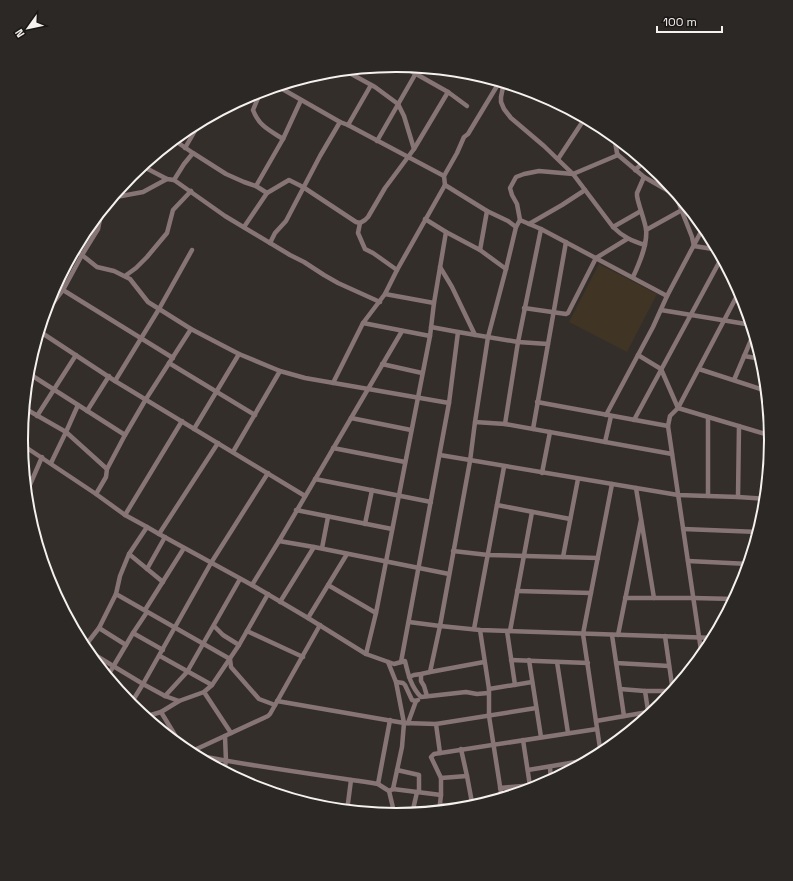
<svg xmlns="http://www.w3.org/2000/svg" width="793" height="881" viewBox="0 0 793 881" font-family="'Space Grotesk',sans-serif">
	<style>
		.education { fill: #403425 }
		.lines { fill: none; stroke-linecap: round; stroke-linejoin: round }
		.minor { stroke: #877575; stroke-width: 4.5 }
		.rim { fill: none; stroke: #f5f1ee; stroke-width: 2 }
	</style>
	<rect width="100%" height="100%" fill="#332e2a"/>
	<path class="education" d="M599,264L657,294L627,352L569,322Z"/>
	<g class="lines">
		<g class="minor">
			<path d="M402,66L448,92L467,106"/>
			<path d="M344,70L375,87L398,104L404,116L414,149"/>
			<path d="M504,82L501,97V102L504,109L511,118L544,146L573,174L613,227C623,237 632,241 645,245"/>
			<path d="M277,86L340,122L348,125L444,176"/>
			<path d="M261,91L253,110C259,126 269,130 283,139"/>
			<path d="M348,125L371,85"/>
			<path d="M614,136L617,153L618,155L644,177L681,198"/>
			<path d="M174,140L193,153"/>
			<path d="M377,141L416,73"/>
			<path d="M185,148L200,122"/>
			<path d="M558,159L585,118"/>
			<path d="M142,166L167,179L174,180L225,216L290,255L304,262L324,275L338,283L380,302"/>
			<path d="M635,170L645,161"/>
			<path d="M174,180L184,164L193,153L226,174L244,182L256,186L267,193L289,180L303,187L356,222L360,223"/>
			<path d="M445,185L487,211L508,221L516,227"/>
			<path d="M256,186L283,139L301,100"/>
			<path d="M676,196L692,237L694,246"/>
			<path d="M425,219L446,232L480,250L506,269"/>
			<path d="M520,220L517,204L512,195L510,188L516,177L524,174L539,171L573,174L618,155"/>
			<path d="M529,224L562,205L585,190"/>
			<path d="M244,227L267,193"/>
			<path d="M613,227L641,211"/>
			<path d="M646,230L682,210"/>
			<path d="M270,243L275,233L286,221L320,156L340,122"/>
			<path d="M694,246L719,250"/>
			<path d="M480,250L487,211"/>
			<path d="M74,251L82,255L97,267L114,271L130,279L148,302L191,329L239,354L280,371L305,378L449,403"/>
			<path d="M440,267L452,287L475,335"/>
			<path d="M397,270L373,253L365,249L358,233L360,223L365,220L368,217L385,188L414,149L448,92"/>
			<path d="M125,276L136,268L147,257L167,233L173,210L191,191"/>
			<path d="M633,277C639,264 648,244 646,229C644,218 639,207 637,196V193L644,177"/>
			<path d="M63,290L173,358"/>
			<path d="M385,294L434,303"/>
			<path d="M524,308L566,314L568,313L596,258L627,239"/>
			<path d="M661,310L752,325"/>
			<path d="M44,315L63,290L82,255L98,229L100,219L109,202L116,197L143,192L167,179"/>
			<path d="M431,327L458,332L518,342L548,344"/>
			<path d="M39,331L115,381L305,496"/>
			<path d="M430,336L363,323L385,294L397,270L445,185L444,176L457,153L464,137L468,134L500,81"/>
			<path d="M36,341L41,332"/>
			<path d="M638,355L661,369L678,408L772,436"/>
			<path d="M744,356L762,359"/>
			<path d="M169,363L255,415"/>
			<path d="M382,364L422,373"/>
			<path d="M699,369L767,391"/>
			<path d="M28,373L125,435"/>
			<path d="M734,380L754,333"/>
			<path d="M115,381L159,309L192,250"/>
			<path d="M333,383L363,323"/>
			<path d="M537,402L668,426"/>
			<path d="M24,408L66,432L107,469"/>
			<path d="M87,411L109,376"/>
			<path d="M606,415L653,327L667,296L704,226"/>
			<path d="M37,416L76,355"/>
			<path d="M351,418L411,430"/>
			<path d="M634,420L722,257"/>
			<path d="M475,422L505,424L672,454"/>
			<path d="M505,424L518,342L541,229"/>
			<path d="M194,429L239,354"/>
			<path d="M533,429L566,242"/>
			<path d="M605,442L611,416"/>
			<path d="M218,443L159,534L252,585L308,618L366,654L394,664L405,661C408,674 411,687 421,697L466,692L477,694L488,693"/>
			<path d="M21,444L96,494L125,515L147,527"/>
			<path d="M333,448L405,462"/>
			<path d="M233,452L280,371"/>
			<path d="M440,455L678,495L738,497L739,426"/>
			<path d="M770,457L772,438"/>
			<path d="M51,463L66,432L78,405"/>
			<path d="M542,473L550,432"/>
			<path d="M315,479L431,502"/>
			<path d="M636,488L654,598"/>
			<path d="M96,494L106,477L107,469L125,435L146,399L191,329"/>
			<path d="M708,496V417"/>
			<path d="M738,497L766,499"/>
			<path d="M497,505L570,519"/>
			<path d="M28,510V495L29,487L42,457"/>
			<path d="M296,510L392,529"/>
			<path d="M125,515L182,421"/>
			<path d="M365,524L372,490"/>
			<path d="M683,529L759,532"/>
			<path d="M159,534L147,527L129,554L120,576L116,594L230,659L231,667L259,699L275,705"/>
			<path d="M279,541L314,547L449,574"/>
			<path d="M322,548L328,517"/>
			<path d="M453,551L488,555L598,558"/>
			<path d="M129,554L163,582"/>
			<path d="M563,557L578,479"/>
			<path d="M688,561L749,564"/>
			<path d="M147,569L165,537"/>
			<path d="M252,585L279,541L402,331"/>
			<path d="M328,585L376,613"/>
			<path d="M517,591L591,593"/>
			<path d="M625,598H693L735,599"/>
			<path d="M280,602L314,547"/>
			<path d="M145,610L184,548"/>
			<path d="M147,612L133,633L163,650"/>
			<path d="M308,618L347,554"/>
			<path d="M409,622L440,626L480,630L715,638"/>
			<path d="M214,626L223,635L239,645"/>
			<path d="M99,628L126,645L107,677"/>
			<path d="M474,629L504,467"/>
			<path d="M480,630L489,689V716L502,799"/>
			<path d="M247,631L303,657"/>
			<path d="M507,631L515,685"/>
			<path d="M510,631L532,512"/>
			<path d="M612,635L624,716"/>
			<path d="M618,635L641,520"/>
			<path d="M665,636L673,692"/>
			<path d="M81,643L85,646L90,652L143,684L130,705"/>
			<path d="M126,645L133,633"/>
			<path d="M85,646L99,628L116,594"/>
			<path d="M366,654L376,613L430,336L434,303L446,232"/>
			<path d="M160,656L212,685"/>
			<path d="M702,657L668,426L670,416L678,408L740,290"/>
			<path d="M511,660L588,663"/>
			<path d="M529,660L541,737"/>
			<path d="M401,662L449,403L458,332"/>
			<path d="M557,662L568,733"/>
			<path d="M616,663L669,666"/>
			<path d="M430,672L440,626L470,461L475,422L488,337L506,269L516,227L520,220L541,229L667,296"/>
			<path d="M421,674V681L424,686L427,696"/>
			<path d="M409,677L414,675L421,674L430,672L484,662"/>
			<path d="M396,682L403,683L405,685L412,700L416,701"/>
			<path d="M489,689L532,682"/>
			<path d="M620,689L645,691H674"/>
			<path d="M645,691L649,717"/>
			<path d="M204,692L231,733"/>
			<path d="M165,696L187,672L240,579"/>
			<path d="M179,701L165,696L143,684L211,563L268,473"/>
			<path d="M277,701L404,723L396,682L388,662"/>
			<path d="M144,717L161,712"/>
			<path d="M596,721L648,712"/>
			<path d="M408,723L416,701L418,700"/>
			<path d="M436,724L536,708"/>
			<path d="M523,740L530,786"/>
			<path d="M461,749L467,776L473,808"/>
			<path d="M600,749L613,747"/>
			<path d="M184,750L161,712L179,701L204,692L212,685L239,645L268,594"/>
			<path d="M188,753L268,716L270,714L320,625"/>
			<path d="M191,754C253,767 316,774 378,784L389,791L393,789L441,795"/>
			<path d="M601,755L583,634L612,484"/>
			<path d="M550,767L551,782"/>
			<path d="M397,770L419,775V792"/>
			<path d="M528,770L594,759"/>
			<path d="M224,772L226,761L225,736"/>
			<path d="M441,778L467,776"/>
			<path d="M378,784L390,720"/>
			<path d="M500,788L546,784"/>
			<path d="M393,789L402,747L404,723L436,724L440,753"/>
			<path d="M389,791L395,816"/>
			<path d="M440,805L463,809"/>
			<path d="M347,811L351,780"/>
			<path d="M439,812L441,795V778L431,757L434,754L597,729"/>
			<path d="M412,814L417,792"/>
		</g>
	</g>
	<path d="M0 0H793V881H0ZM28 440a368 368 0 1 1 736 0a368 368 0 1 1-736 0Z" fill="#2b2826" fill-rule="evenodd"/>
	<path class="rim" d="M28 440a368 368 0 1 1 736 0a368 368 0 1 1-736 0Z"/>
	<g transform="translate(28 28) rotate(237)" stroke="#191715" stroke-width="3" paint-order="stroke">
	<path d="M0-3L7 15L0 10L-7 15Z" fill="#f5f1ee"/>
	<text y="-6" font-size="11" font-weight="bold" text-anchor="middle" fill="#f5f1ee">N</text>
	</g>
	<path d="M657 26v6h65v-6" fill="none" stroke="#f5f1ee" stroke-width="2"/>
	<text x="663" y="26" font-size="12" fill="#f5f1ee" stroke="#191715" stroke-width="3" paint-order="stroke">100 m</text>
</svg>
